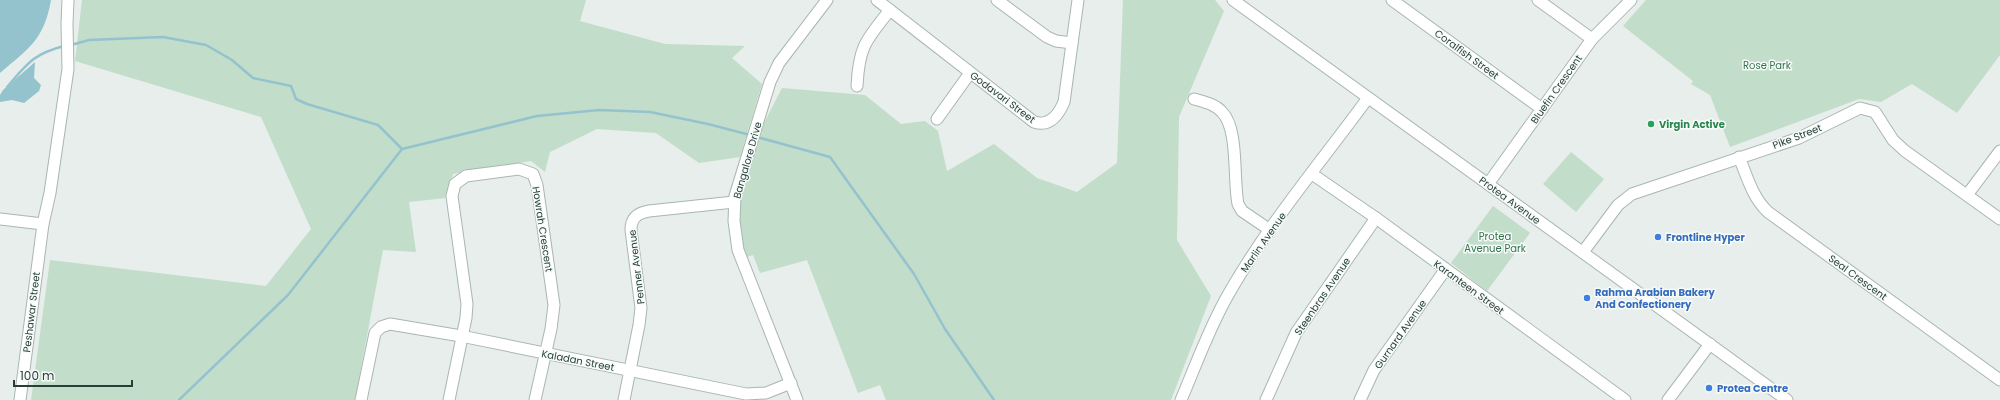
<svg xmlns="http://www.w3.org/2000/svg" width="2000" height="400" viewBox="0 0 2000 400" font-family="Poppins,sans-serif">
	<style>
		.green { fill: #c2ddca }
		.water { fill: #94c3ce }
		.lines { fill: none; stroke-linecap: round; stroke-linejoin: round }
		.stream { stroke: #94c3ce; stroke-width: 2.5 }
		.minor-casing { stroke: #a9b6b2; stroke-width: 13 }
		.minor { stroke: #fff; stroke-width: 11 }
		.leisure-dot { fill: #2e9e5b; stroke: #f7fbf9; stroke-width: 1.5 }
		.shop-dot { fill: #3f7fe0; stroke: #f7fbf9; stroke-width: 1.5 }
		.labels { text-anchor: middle; stroke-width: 3; stroke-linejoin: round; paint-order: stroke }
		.street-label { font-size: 10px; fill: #263f39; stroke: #f7fbf9 }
		.park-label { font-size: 10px; fill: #33734e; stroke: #f7fbf9 }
		.leisure-label { font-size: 10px; font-weight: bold; fill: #27864d; stroke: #f7fbf9; text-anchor: start }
		.shop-label { font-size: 10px; font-weight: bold; fill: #366cbe; stroke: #f7fbf9; text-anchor: start }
	</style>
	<rect width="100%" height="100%" fill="#e7eeeb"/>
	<g class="green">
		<path d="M82,0H586L580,21L665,44L745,46L732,58L762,84L740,157L699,163L656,133L597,129L550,152L545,172L531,161L453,174L445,198L409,202L416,252L383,250L355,400H31L50,260L266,286L311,229L261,117L75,61Z"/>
		<path d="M1123,0H1215L1224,11L1179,117L1177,240L1211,296L1171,400H886L880,385L858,393L807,260L760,273L753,255L747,257L743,247L739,219V200L764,123L782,88L865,95L901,124L925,121L938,131L947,171L994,144L1037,178L1077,192L1117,163Z"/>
		<path d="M1646,0H2000V55L1957,113L1912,84L1881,102L1859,99L1730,147L1710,95L1691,84L1693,81L1623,26Z"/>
		<path d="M1571,152L1604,179L1576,212L1543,184Z"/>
		<path d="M1493,206L1530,233L1487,291L1451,263Z"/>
	</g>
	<g class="water">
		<path d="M0,0H51C44,40 29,48 0,73Z"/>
		<path d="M35,62L34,78L41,85L39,91L24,103L12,100L0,102V95L3,90Z"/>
	</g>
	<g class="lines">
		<g class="stream">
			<path d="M71,45L89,40L163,37L206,45L232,60L253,78L291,86L296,99L307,104L378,125L402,149"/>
			<path d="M7,87C27,64 33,54 64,46"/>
			<path d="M757,137L830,157L914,274L945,329L994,400"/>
			<path d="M179,400L288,295L402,149L537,116L599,110L650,112L708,124L750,135"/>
		</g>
		<g class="minor-casing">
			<g id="minor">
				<path d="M877,0L1034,122C1049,127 1058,116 1064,102L1078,0"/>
				<path d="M997,0L1047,37L1056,41L1072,43"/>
				<path d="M1233,0L1787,400"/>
				<path d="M1392,0L1542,109"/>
				<path d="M1538,0L1592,39"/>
				<path d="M857,86C859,46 866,40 890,10"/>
				<path d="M1194,99C1204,102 1215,104 1222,112C1239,129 1233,180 1238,204L1242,211L1270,230"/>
				<path d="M937,119L970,73"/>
				<path d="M1739,157C1747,176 1752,197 1768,212L2000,380"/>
				<path d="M1312,174L1376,218L1625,400"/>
				<path d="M1488,184L1592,39L1631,0"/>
				<path d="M1967,195L2000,151"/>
				<path d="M0,219L43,224"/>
				<path d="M1583,252L1618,205L1632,194L1799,138L1860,108L1875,112L1893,140L1905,151L2000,219"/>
				<path d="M20,400L43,224L50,193L68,69L67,24L68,0"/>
				<path d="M361,400L375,333L381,327L390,324L461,336L746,394L766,393L791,383"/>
				<path d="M449,400L466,318L467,304L452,196L455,184L466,176L519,169L533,174L537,185L554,305L551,329L535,400"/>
				<path d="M624,400L639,325L641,308L631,230C631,218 637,213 649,211L734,202"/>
				<path d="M797,400L738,250L734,221L735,196L770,82L779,63L827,0"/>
				<path d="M1181,400C1196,365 1209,328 1228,295C1267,226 1321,162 1368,98"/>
				<path d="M1266,400L1296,333L1376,218"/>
				<path d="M1360,400L1374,370L1445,270"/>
				<path d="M1668,400L1710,344"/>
			</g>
		</g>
		<use href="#minor" class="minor"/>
	</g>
	<circle class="leisure-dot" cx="1651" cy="124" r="4"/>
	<g class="shop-dot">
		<circle cx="1658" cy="237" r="4"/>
		<circle cx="1587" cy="298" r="4"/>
		<circle cx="1709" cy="388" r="4"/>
	</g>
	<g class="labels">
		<g class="street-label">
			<text transform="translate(1467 54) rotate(36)" y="4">Coralfish Street</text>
			<text transform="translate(1556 89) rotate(-55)" y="4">Bluefin Crescent</text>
			<text transform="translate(1003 97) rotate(37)" y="4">Godavari Street</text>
			<text transform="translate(1797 136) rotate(-21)" y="4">Pike Street</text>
			<text transform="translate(747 160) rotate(-74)" y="4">Bangalore Drive</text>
			<text transform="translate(1510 200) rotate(36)" y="4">Protea Avenue</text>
			<text transform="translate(543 229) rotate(81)" y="4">Howrah Crescent</text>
			<text transform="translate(1263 242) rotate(-55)" y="4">Marlin Avenue</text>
			<text transform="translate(636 267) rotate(-97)" y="4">Penner Avenue</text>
			<text transform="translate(1858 277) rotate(36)" y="4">Seal Crescent</text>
			<text transform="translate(1469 287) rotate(36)" y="4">Karanteen Street</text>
			<text transform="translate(1322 296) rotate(-56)" y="4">Steenbras Avenue</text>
			<text transform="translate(31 312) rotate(-83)" y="4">Peshawar Street</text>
			<text transform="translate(1400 334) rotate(-55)" y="4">Gurnard Avenue</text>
			<text transform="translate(578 360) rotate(11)" y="4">Kaladan Street</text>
		</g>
		<g class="park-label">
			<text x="1767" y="69">Rose Park</text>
			<text x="1495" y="240">Protea<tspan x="1495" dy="12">Avenue Park</tspan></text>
		</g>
		<g class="leisure-label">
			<text x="1659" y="128">Virgin Active</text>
		</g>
		<g class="shop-label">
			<text x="1666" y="241">Frontline Hyper</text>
			<text x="1595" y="296">Rahma Arabian Bakery<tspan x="1595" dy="12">And Confectionery</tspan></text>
			<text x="1717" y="392">Protea Centre</text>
		</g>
	</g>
	<path d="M14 380v6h118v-6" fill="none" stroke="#263f39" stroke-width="2"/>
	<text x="20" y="380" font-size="12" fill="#263f39" stroke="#f7fbf9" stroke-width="3" paint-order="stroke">100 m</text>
</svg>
